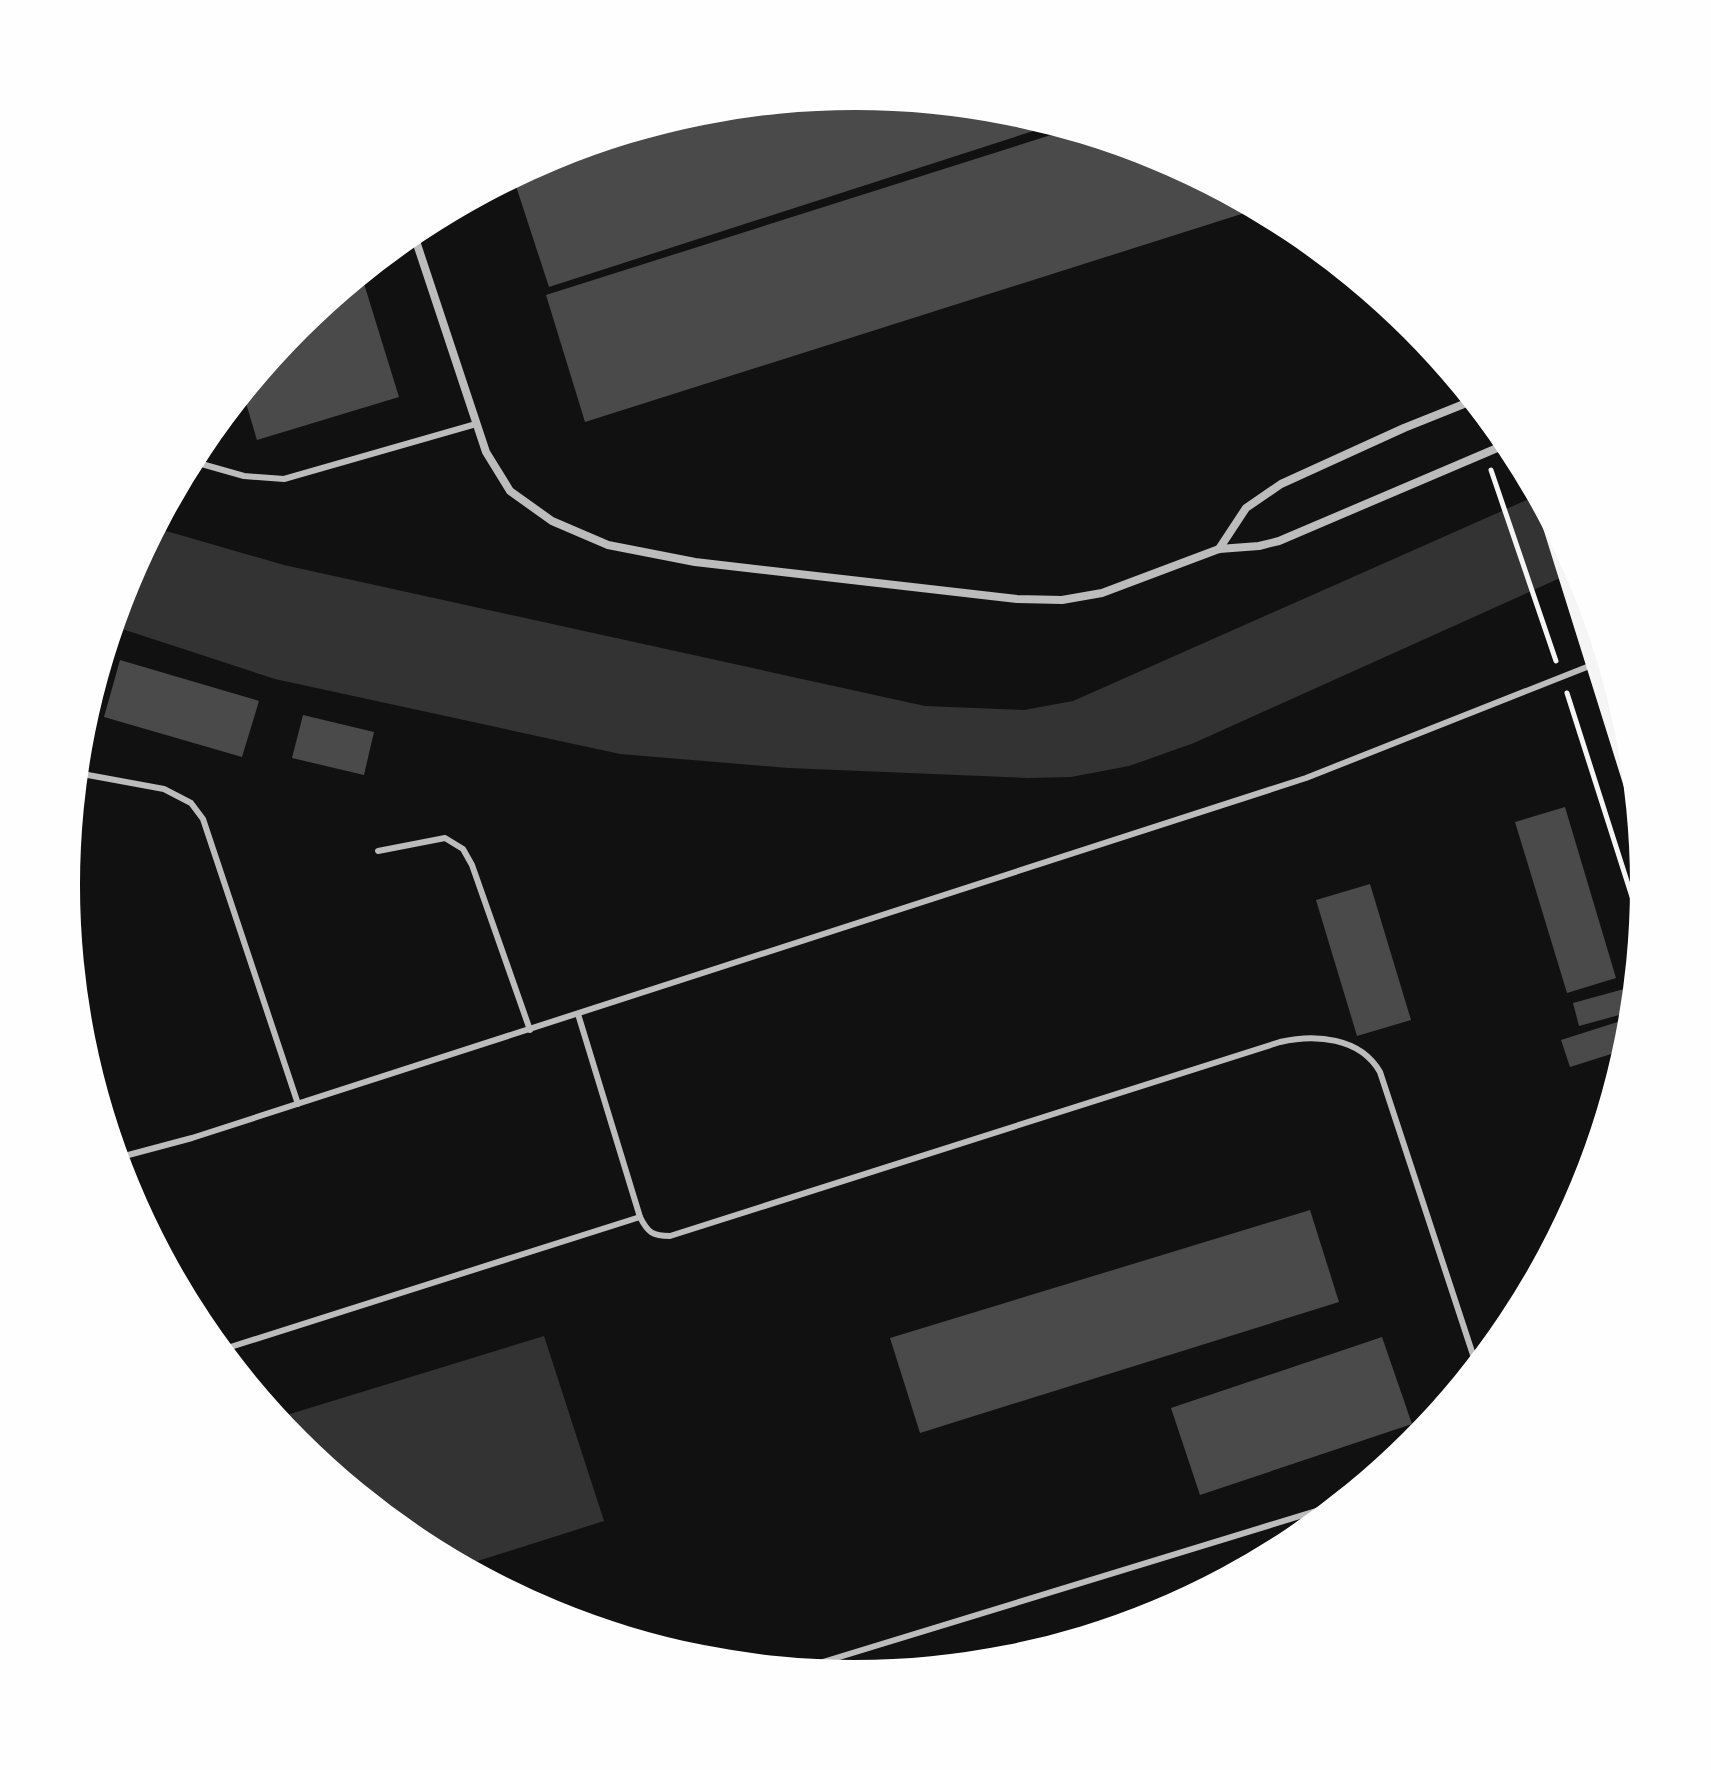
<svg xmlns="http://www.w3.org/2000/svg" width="1711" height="1770" viewBox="0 0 1711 1770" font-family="Karla,sans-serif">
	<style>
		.water { fill: #333 }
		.building { fill: #4a4a4a }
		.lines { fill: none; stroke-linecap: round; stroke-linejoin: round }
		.path { stroke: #f5f5f5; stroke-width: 5 }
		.service { stroke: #bcbcbc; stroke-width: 6 }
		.minor { stroke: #bcbcbc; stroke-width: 8 }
		.primary { stroke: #f5f5f5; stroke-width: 20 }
	</style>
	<rect width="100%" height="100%" fill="#111"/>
	<g class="water">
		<path d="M1538,495L1578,570L1194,743L1129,766L1071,777L1027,778L788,768L620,754L275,679L113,626L126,582L156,528L284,565L925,706L1024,710L1073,701Z"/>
		<path d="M544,1336L604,1521L462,1566L416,1541L297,1443L277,1418Z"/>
	</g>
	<g class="building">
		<path d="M856,96L1010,111L1055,124L549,287L513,177L554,155L702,111Z"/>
		<path d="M1070,129L1158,156L1249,204L1251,211L585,422L546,295Z"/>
		<path d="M361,274L399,397L257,440L243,393L298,326Z"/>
		<path d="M105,654L113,656L96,711L88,709Z"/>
		<path d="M120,660L259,701L242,757L104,717Z"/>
		<path d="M303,715L374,732L364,775L292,758Z"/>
		<path d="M1565,807L1616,978L1567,993L1515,822Z"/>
		<path d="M1370,884L1411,1020L1357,1036L1316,900Z"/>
		<path d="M1624,989L1630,1012L1579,1026L1573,1003Z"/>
		<path d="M1630,1018L1627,1049L1570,1067L1561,1040Z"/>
		<path d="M1310,1210L1339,1302L920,1433L890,1338Z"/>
		<path d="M1382,1337L1412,1424L1200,1495L1171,1408Z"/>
		<path d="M1266,1555L1267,1556L1236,1572L1234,1564Z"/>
		<path d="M1163,1610L1157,1615L1070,1641L1068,1636Z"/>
	</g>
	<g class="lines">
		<g class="path">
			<path d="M1491,470L1556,661"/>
			<path d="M1567,693L1641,925"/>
		</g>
		<g class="service">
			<path d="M191,461L244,476L284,479L476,424"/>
			<path d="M77,773L164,789L191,803L203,819L298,1104"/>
			<path d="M378,851L445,838L463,849L472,865L530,1030"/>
			<path d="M578,1014L640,1217C648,1233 653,1236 670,1236L1280,1042C1315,1034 1360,1037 1380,1072L1477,1367"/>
			<path d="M117,1158L192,1138L1306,778L1592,665"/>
			<path d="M221,1350L640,1217"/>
			<path d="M800,1669L1339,1504"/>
		</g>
		<g class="minor">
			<path d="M413,232L486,452L510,491L552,521L608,545L695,562L1017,599L1062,600L1102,593L1219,549L1259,546L1279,541L1509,443"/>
			<path d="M1219,549L1246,508L1281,484L1404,428L1474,400"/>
		</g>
		<path class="primary" d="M1551,520L1636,792"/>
	</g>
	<path d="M0 0H1711V1770H0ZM80 885a775 775 0 1 1 1550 0a775 775 0 1 1-1550 0Z" fill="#fefefe" fill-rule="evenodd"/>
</svg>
